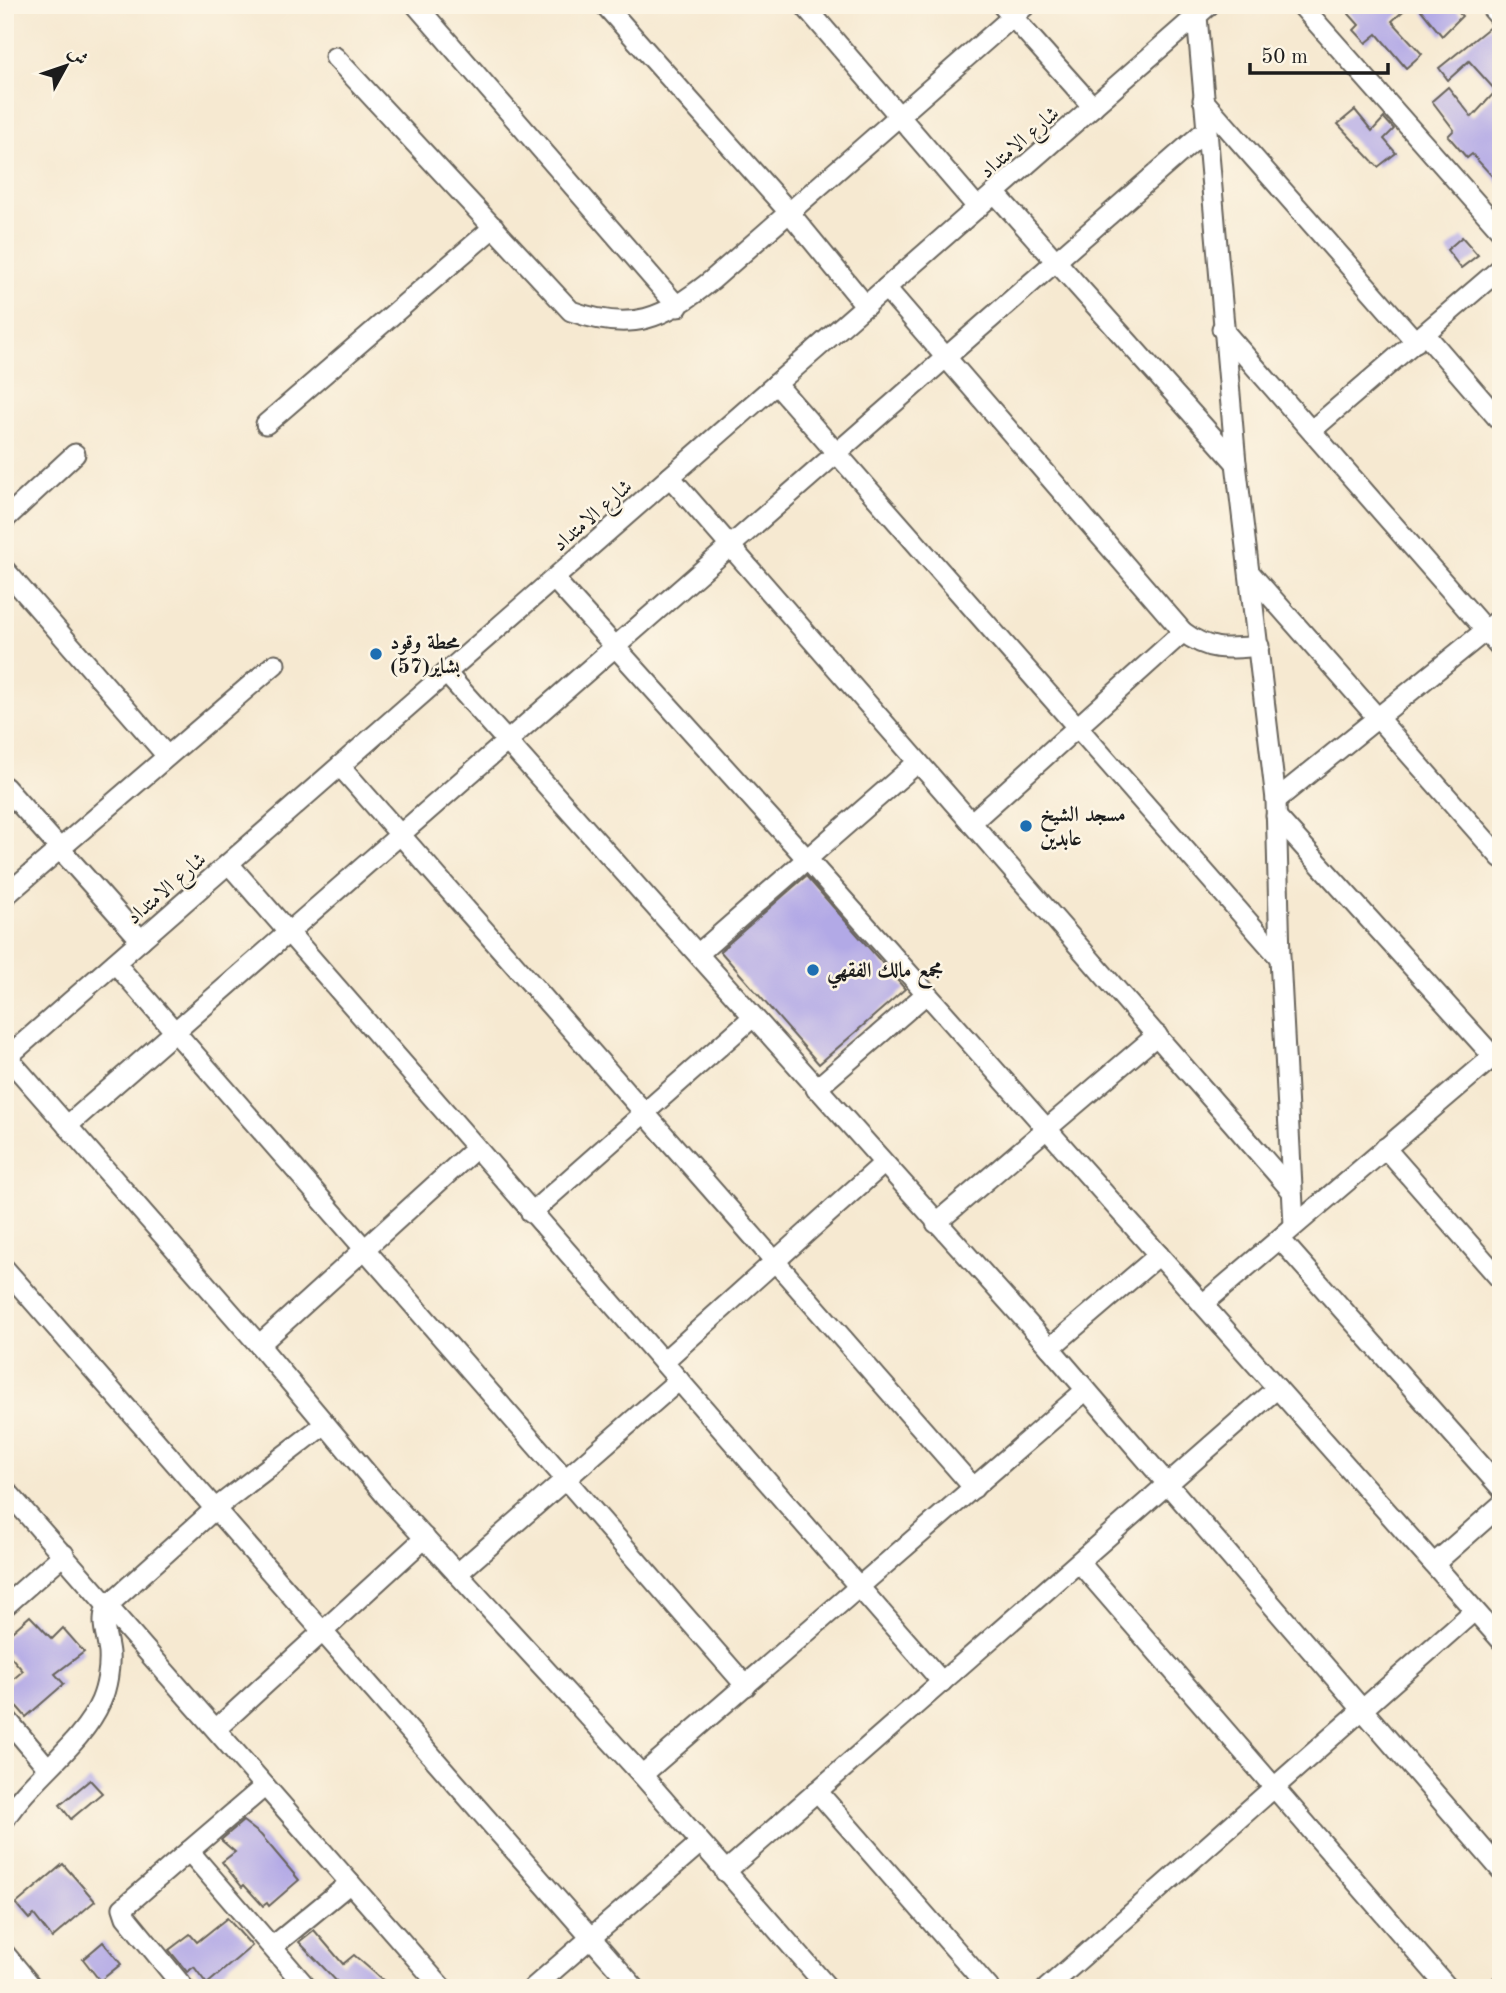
<svg xmlns="http://www.w3.org/2000/svg" width="1506" height="1993" viewBox="0 0 1506 1993" font-family="'Old Standard TT',Amiri,serif">
	<style>
		.building { fill: #b2a9e6 }
		.lines { fill: none; stroke-linecap: round; stroke-linejoin: round }
		.minor-casing { stroke: #68645b; stroke-width: 23 }
		.minor { stroke: #fff; stroke-width: 19 }
		.poi-dot { fill: #1f6fb2; stroke: #fcf5e5; stroke-width: 2.5 }
		.labels { text-anchor: middle; stroke-width: 5; stroke-linejoin: round; paint-order: stroke }
		.street-label { font-size: 21px; fill: #1c1c1c; stroke: #fcf5e5 }
		.poi-label { font-size: 21px; font-weight: bold; fill: #1c1c1c; stroke: #fcf5e5; text-anchor: start }
	</style>
	<rect width="100%" height="100%" fill="#fcf5e5"/>
	<filter id="ink" filterUnits="userSpaceOnUse"><feTurbulence type="fractalNoise" baseFrequency=".0143" numOctaves="2"/><feDisplacementMap in="SourceGraphic" scale="14" xChannelSelector="R" yChannelSelector="G"/><feConvolveMatrix kernelMatrix="1 2 1 2 8 2 1 2 1" color-interpolation-filters="sRGB"/></filter>
	<filter id="wash" filterUnits="userSpaceOnUse"><feTurbulence type="fractalNoise" baseFrequency=".00686" numOctaves="4" result="noise"/><feDisplacementMap in="SourceGraphic" scale="28" xChannelSelector="R" yChannelSelector="G"/><feGaussianBlur stdDeviation="1.57" result="paint"/><feColorMatrix in="noise" values="0 0 0 0 0 0 0 0 0 0 0 0 0 0 0 0 0 1.4 0 .05"/><feComposite in="paint" operator="in"/></filter>
	<g filter="url(#wash)">
		<rect width="100%" height="100%" fill="#f6e9d1"/>
		<g id="blocks">
			<g class="building">
				<path d="M1341,5H1410L1392,21L1422,54L1406,68L1377,34L1366,43L1354,30L1359,25Z"/>
				<path d="M1417,5H1451L1462,16L1442,36Z"/>
				<path d="M1491,26L1501,37V186L1472,154L1467,158L1448,136L1454,130L1432,101L1448,87L1472,117L1496,91L1469,61L1448,80L1439,68Z"/>
				<path d="M1355,110L1372,131L1384,118L1394,129L1384,139L1396,153L1378,167L1338,124Z"/>
				<path d="M1462,237L1478,255L1461,268L1447,250Z"/>
				<path d="M806,876L905,989L819,1064L720,951Z"/>
				<path d="M30,1616L52,1639L63,1628L84,1652L55,1674L64,1684L26,1717L5,1693V1686L23,1671L5,1650V1638Z"/>
				<path d="M90,1780L102,1793L71,1819L60,1805Z"/>
				<path d="M243,1821L261,1835L299,1880L269,1906L267,1903L263,1906L244,1885L242,1887L222,1862L235,1852L221,1840Z"/>
				<path d="M63,1864L95,1901L52,1938L34,1915L29,1919L16,1904Z"/>
				<path d="M227,1918L252,1946L207,1984L194,1967L187,1972L169,1950L190,1934L197,1942Z"/>
				<path d="M314,1930L343,1964L354,1955L392,1988H343L299,1942Z"/>
				<path d="M103,1942L121,1964L100,1981L83,1959Z"/>
			</g>
		</g>
	</g>
	<g filter="url(#ink)">
		<use href="#blocks" fill-opacity="0" stroke="#68645b" stroke-width="2"/>
		<g class="lines">
			<g class="minor-casing">
				<g id="minor">
					<path d="M416,5L678,307"/>
					<path d="M605,5L789,212L866,306"/>
					<path d="M804,5L978,208"/>
					<path d="M1002,5L1093,107"/>
					<path d="M1301,5L1501,231"/>
					<path d="M1489,5L1501,19"/>
					<path d="M1197,16L1236,463L1276,800L1280,958L1294,1225"/>
					<path d="M335,57L571,311C632,333 663,319 712,280L1026,5"/>
					<path d="M1203,100L1416,342"/>
					<path d="M995,193L1236,463"/>
					<path d="M886,288L1183,632"/>
					<path d="M1222,329L1501,648"/>
					<path d="M1425,334L1501,422"/>
					<path d="M776,384L1280,958"/>
					<path d="M266,424L494,227"/>
					<path d="M1312,430L1501,268"/>
					<path d="M670,477L1291,1190"/>
					<path d="M5,519L75,454"/>
					<path d="M5,570L167,756"/>
					<path d="M1250,573L1501,858"/>
					<path d="M554,579L807,859L1501,1640"/>
					<path d="M446,673L1050,1348L1501,1870"/>
					<path d="M340,766L974,1488"/>
					<path d="M5,787L141,940"/>
					<path d="M1276,800L1501,618"/>
					<path d="M1276,816L1501,1065"/>
					<path d="M971,823L1183,632C1210,652 1227,649 1259,646"/>
					<path d="M229,864L942,1682"/>
					<path d="M5,896L275,664"/>
					<path d="M699,953L918,762"/>
					<path d="M115,963L746,1686"/>
					<path d="M7,1057L259,1345L385,1495L642,1775L828,1988"/>
					<path d="M5,1059L1209,5"/>
					<path d="M816,1089L926,994"/>
					<path d="M67,1126L1206,130"/>
					<path d="M1385,1148L1501,1280"/>
					<path d="M531,1213L753,1017"/>
					<path d="M936,1223L1157,1035"/>
					<path d="M1280,1239L1501,1488"/>
					<path d="M5,1269L635,1988"/>
					<path d="M1203,1304L1501,1050"/>
					<path d="M259,1345L476,1148"/>
					<path d="M1050,1348L1159,1255"/>
					<path d="M663,1362L883,1164"/>
					<path d="M5,1489L442,1988"/>
					<path d="M1079,1562L1448,1988"/>
					<path d="M1434,1564L1501,1505"/>
					<path d="M457,1574L679,1380"/>
					<path d="M5,1606L64,1554"/>
					<path d="M5,1717L47,1767"/>
					<path d="M216,1729L425,1538"/>
					<path d="M642,1775L1086,1390"/>
					<path d="M265,1786L189,1851L307,1988"/>
					<path d="M817,1791L989,1988"/>
					<path d="M5,1819C31,1778 82,1745 101,1701C107,1687 110,1668 109,1653C107,1635 100,1623 107,1606L216,1508L325,1424"/>
					<path d="M725,1872L1277,1388"/>
					<path d="M272,1947L350,1883"/>
					<path d="M5,1954L33,1988"/>
					<path d="M184,1988L126,1917L123,1908L189,1851"/>
					<path d="M533,1988L700,1843"/>
					<path d="M1047,1988L1474,1611"/>
					<path d="M1498,1988L1501,1985"/>
				</g>
			</g>
			<use href="#minor" class="minor"/>
		</g>
	</g>
	<g class="poi-dot">
		<circle cx="376" cy="654" r="7"/>
		<circle cx="1026" cy="826" r="7"/>
		<circle cx="813" cy="970" r="7"/>
	</g>
	<g class="labels">
		<g class="street-label">
			<text transform="translate(1019 142) rotate(-41)" y="7">شارع الامتداد</text>
			<text transform="translate(592 515) rotate(-41)" y="7">شارع الامتداد</text>
			<text transform="translate(166 888) rotate(-41)" y="7">شارع الامتداد</text>
		</g>
		<g class="poi-label">
			<text x="390" y="649">محطة وقود<tspan x="390" dy="24">بشاير(57)</tspan></text>
			<text x="1040" y="821">مسجد الشيخ<tspan x="1040" dy="24">عابدين</tspan></text>
			<text x="827" y="977">مجمع مالك الفقهي</text>
		</g>
	</g>
	<rect width="1506" height="1993" fill="none" stroke="#fcf5e5" stroke-width="28"/>
	<g transform="translate(66 66) rotate(50)" stroke="#fcf5e5" stroke-width="5" paint-order="stroke">
	<path d="M0-5L12 26L0 18L-12 26Z" fill="#1c1c1c"/>
	<text y="-10" font-size="19" font-weight="bold" text-anchor="middle" fill="#1c1c1c">ش</text>
	</g>
	<path d="M1250 63v10h138v-10" fill="none" stroke="#1c1c1c" stroke-width="3.5"/>
	<text x="1261" y="63" font-size="21" fill="#1c1c1c" stroke="#fcf5e5" stroke-width="5" paint-order="stroke">50 m</text>
</svg>
